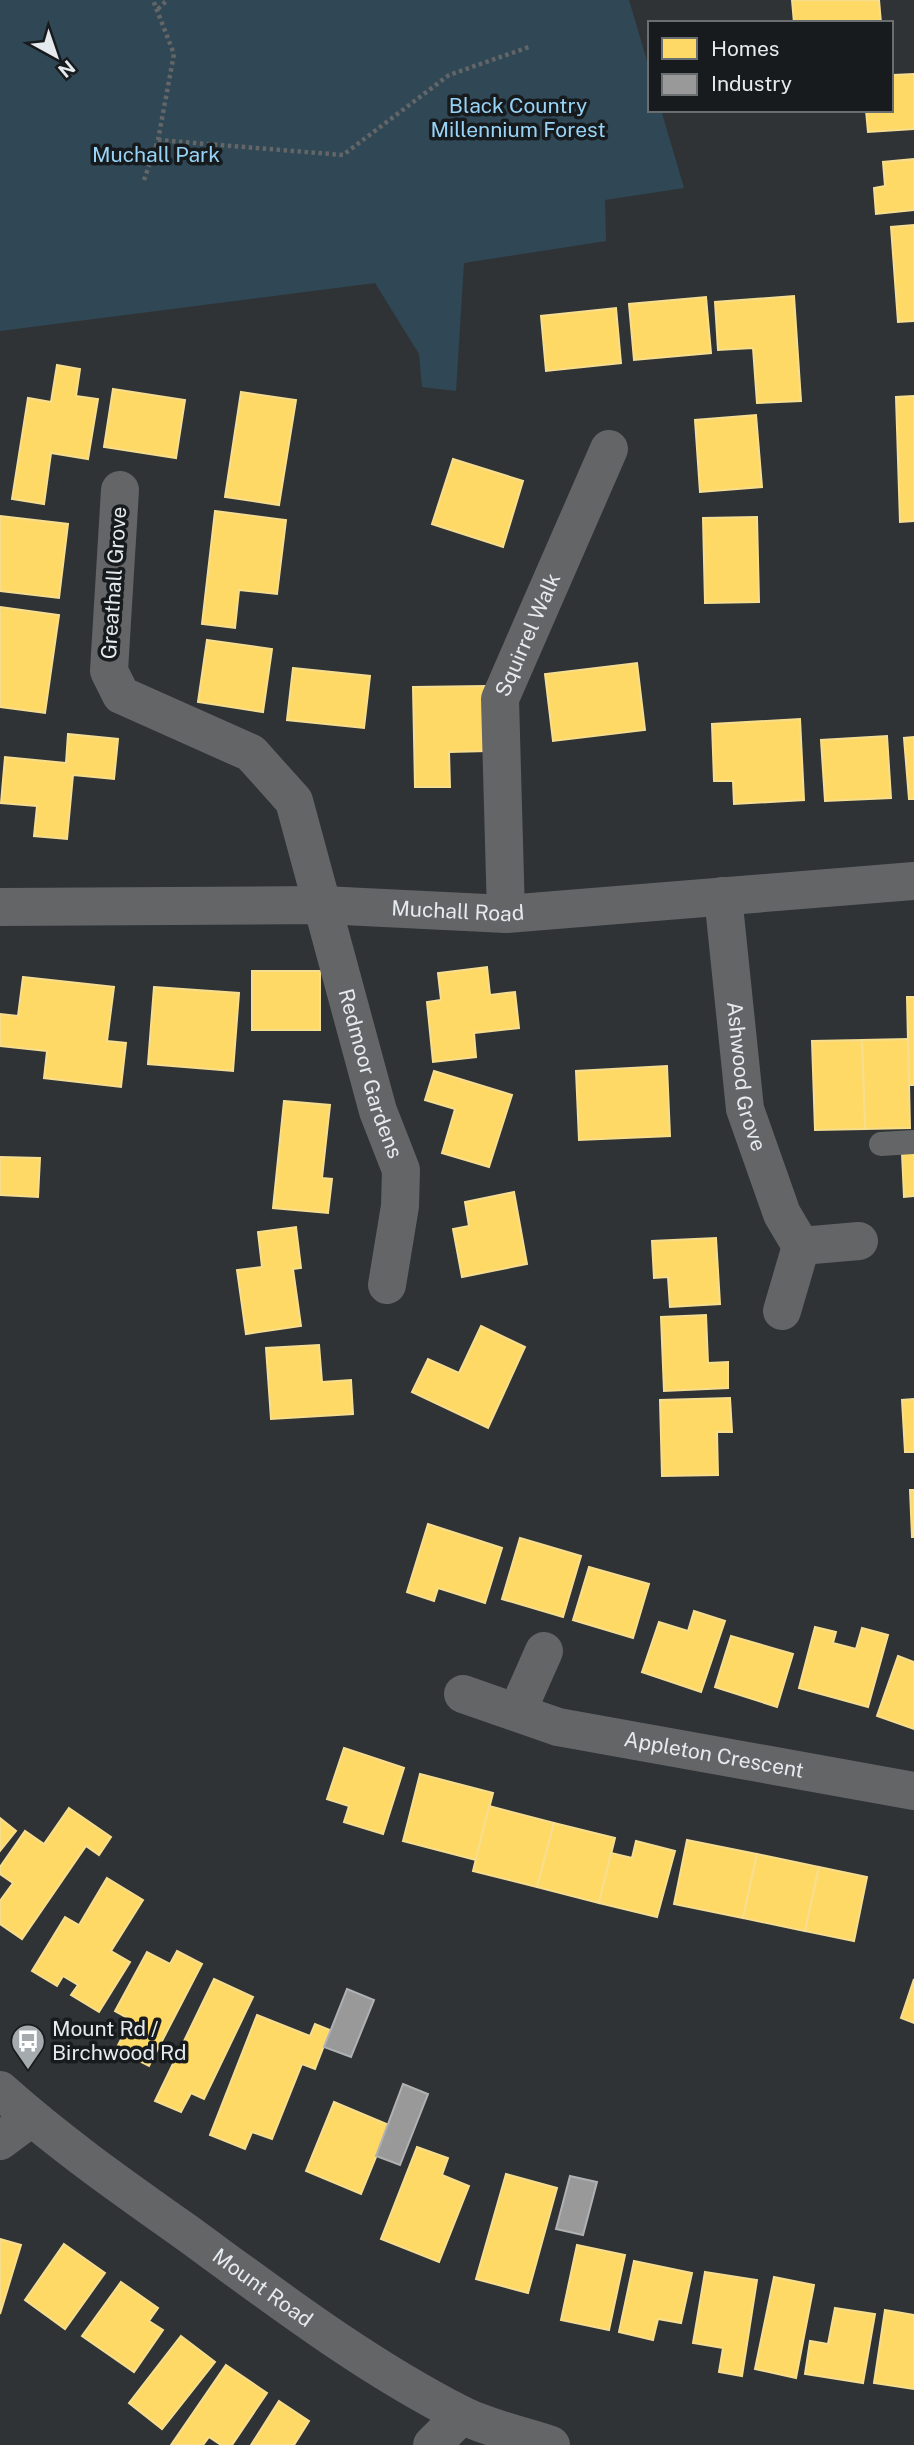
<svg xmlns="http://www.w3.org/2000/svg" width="914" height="2445" viewBox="0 0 914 2445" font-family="'Public Sans',sans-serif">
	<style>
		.green { fill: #304856 }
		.homes { fill: #ffd966; stroke: #f7de8f; stroke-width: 2 }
		.industry { fill: #999; stroke: #b0b1b2; stroke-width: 2 }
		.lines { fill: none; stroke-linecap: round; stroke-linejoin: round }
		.path { stroke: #636566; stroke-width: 4.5; stroke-dasharray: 3.5 3.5; stroke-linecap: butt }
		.lane { stroke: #646567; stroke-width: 24 }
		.street { stroke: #646567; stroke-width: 38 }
		.labels { text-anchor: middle; stroke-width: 7; stroke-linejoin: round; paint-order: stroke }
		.park-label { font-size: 21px; fill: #97d3f6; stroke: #171b1d }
		.street-label { font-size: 21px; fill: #e5eaee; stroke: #171b1d }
		.poi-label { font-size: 21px; fill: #e5eaee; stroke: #171b1d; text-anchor: start }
	</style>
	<rect width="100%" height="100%" fill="#2f3336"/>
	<path class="green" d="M0,0H629L650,71V110H661L684,188L605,200L606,241L464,263L456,391L422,387L419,354L375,283L0,331Z"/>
	<g class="homes">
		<path d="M792,0H879L881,23H794Z"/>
		<path d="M891,50L893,75L914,74V129L868,132L866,110H891Z"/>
		<path d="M914,159V210L876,214L874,188L885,186L883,162Z"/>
		<path d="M914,225V321L898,322L891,227Z"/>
		<path d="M794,296L801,401L757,403L753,348L718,350L715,302Z"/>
		<path d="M706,297L711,353L634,360L629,304Z"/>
		<path d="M616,308L621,363L546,371L541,316Z"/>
		<path d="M57,365L80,369L76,396L98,399L88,459L51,453L44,504L12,499L28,398L51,402Z"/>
		<path d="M113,389L185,400L176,458L104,447Z"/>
		<path d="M241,392L296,400L279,505L225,497Z"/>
		<path d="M914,396V521L900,522L896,397Z"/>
		<path d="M756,415L762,487L700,492L695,420Z"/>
		<path d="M453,459L523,481L503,547L432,524Z"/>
		<path d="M215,511L286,520L277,594L239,590L235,628L202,624Z"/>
		<path d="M0,516L68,524L59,598L0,591Z"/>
		<path d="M757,517L759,602L705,603L703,518Z"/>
		<path d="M0,607L59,615L45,713L0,707Z"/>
		<path d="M207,640L272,649L263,712L198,702Z"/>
		<path d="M637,663L645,730L553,741L545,674Z"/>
		<path d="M293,668L370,676L364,728L287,720Z"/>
		<path d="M486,686L487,751L449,752L450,787H415L413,687Z"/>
		<path d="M800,719L804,800L734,804L733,781H714L712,724Z"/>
		<path d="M68,734L118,739L114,779L73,775L67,839L34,836L37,806L1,803L5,757L66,763Z"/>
		<path d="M887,736L891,798L825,801L821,740Z"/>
		<path d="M914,737V799H909L904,738Z"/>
		<path d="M487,967L490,995L515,992L519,1028L474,1033L476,1057L433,1062L427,1002L441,1000L438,973Z"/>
		<rect x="252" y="971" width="68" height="59"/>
		<path d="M23,977L114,987L107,1041L126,1043L121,1087L44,1078L47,1051L0,1046V1014L18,1016Z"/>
		<path d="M154,987L239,993L233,1071L148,1064Z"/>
		<path d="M907,997H914V1085H909Z"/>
		<path d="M908,1039L910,1128L865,1129L862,1040Z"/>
		<path d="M862,1040L865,1129L815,1130L812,1041Z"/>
		<path d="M667,1066L670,1136L579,1140L576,1071Z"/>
		<path d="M434,1071L512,1095L489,1167L442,1153L455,1109L425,1100Z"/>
		<path d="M284,1101L330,1105L322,1178L332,1179L328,1213L273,1208Z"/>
		<path d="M902,1153H914V1196L904,1197Z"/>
		<path d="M0,1157L40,1158L38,1197L0,1195Z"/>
		<path d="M514,1192L527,1264L462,1277L453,1229L469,1226L465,1202Z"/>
		<path d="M296,1227L301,1268L293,1269L301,1326L246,1334L237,1270L262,1267L258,1232Z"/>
		<path d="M716,1238L720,1304L670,1307L668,1277L654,1278L652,1241Z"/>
		<path d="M706,1315L708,1363L728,1362V1388L664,1391L661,1317Z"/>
		<path d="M481,1326L525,1347L488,1428L412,1392L428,1359L459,1373Z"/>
		<path d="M319,1345L322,1382L351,1380L353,1414L271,1419L266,1348Z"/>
		<path d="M730,1398L732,1432H717L718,1475L662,1476L660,1400Z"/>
		<path d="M914,1399V1452H905L902,1400Z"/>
		<path d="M910,1490H914V1537H912Z"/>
		<path d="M428,1524L502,1548L485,1603L438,1588L434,1601L407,1592Z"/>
		<path d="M520,1538L581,1556L563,1617L502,1599Z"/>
		<path d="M589,1567L649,1584L633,1638L573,1620Z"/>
		<path d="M694,1611L725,1621L701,1692L642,1672L659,1622L688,1631Z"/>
		<path d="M815,1627L836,1632L833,1643L856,1649L862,1628L888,1635L868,1707L799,1688Z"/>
		<path d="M731,1636L793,1654L777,1707L715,1687Z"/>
		<path d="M898,1656L914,1662V1729L877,1716Z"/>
		<path d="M344,1748L404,1768L383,1834L344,1822L349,1806L327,1799Z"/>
		<path d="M420,1774L493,1793L476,1860L403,1841Z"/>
		<path d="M489,1806L554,1823L537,1887L473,1871Z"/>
		<path d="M69,1808L111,1837L99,1855L86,1846L22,1939L0,1924V1901L13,1883L0,1874V1867L25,1831L44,1844Z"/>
		<path d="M0,1818L16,1831L0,1851Z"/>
		<path d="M554,1823L615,1838L599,1903L537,1887Z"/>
		<path d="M687,1840L757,1854L743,1918L674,1904Z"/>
		<path d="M636,1841L675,1851L657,1917L599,1903L611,1853L632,1858Z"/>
		<path d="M757,1854L819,1867L805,1931L743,1918Z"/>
		<path d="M819,1867L867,1877L854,1941L805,1931Z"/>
		<path d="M107,1878L143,1900L111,1951L130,1962L99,2012L71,1995L78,1985L63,1976L57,1986L32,1971L65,1917L79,1925Z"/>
		<path d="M177,1951L202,1964L149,2066L116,2049L131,2020L115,2011L147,1952L170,1964Z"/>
		<path d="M214,1979L253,1997L204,2099L191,2093L181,2112L155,2101Z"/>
		<path d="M914,1979V2023L901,2018Z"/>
		<path d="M257,2015L310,2036L315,2024L330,2030L315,2069L302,2064L272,2139L252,2132L245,2149L210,2135Z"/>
		<path d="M334,2102L389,2125L361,2194L306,2171Z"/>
		<path d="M417,2147L448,2158L442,2175L469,2186L439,2262L381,2239Z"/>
		<path d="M506,2174L557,2188L528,2293L476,2279Z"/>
		<path d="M0,2239L21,2245L0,2314Z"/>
		<path d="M64,2244L105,2273L65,2329L25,2300Z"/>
		<path d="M577,2245L625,2255L609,2330L561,2320Z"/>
		<path d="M634,2261L692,2273L681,2323L658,2319L653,2340L619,2332Z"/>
		<path d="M705,2272L757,2280L742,2376L719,2372L723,2348L693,2343Z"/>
		<path d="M774,2277L814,2285L796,2378L755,2369Z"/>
		<path d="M121,2282L158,2308L149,2321L163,2330L134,2372L82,2336Z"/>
		<path d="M835,2308L875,2314L863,2383L805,2374L810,2341L828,2344Z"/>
		<path d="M885,2310L914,2315V2389L874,2383Z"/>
		<path d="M181,2336L215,2362L162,2429L129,2403Z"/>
		<path d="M226,2365L267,2393L232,2445H221L209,2437L203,2445H171Z"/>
		<path d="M279,2401L309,2421L294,2445H251Z"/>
	</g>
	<g class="industry">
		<path d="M347,1989L374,2000L351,2057L324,2047Z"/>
		<path d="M403,2084L428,2094L400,2165L376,2156Z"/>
		<path d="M570,2176L597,2182L583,2235L556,2229Z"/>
	</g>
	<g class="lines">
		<g class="path">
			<path d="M158,9L167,0"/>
			<path d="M158,140L343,155L449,75L529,47"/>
			<path d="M144,180L158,140L174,54L153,0"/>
		</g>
		<path class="lane" d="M881,1144L914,1142"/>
		<g class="street">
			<path id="s1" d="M120,490L109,671L121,695L251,753L294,801L378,1111L401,1170L400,1206L387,1285"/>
			<path id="s2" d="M723,896L745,1109L782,1214L801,1246"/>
			<path id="s3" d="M0,907L323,905L506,914L914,881"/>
			<path id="s4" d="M506,914L500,699L609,449"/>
			<path d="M782,1311L801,1246L859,1241"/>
			<path id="s5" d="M463,1694L558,1727L914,1791"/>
			<path d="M517,1712L544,1651"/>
			<path id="s6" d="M0,2090C59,2143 125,2189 190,2235C276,2298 364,2365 460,2414C487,2428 521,2435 551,2445"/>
			<path d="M0,2141L31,2118"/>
			<path d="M432,2445L462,2415"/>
		</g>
	</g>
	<defs>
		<g id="bus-pin" transform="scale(1.75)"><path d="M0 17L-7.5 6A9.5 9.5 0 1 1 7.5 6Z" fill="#a5aaae" stroke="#171b1d"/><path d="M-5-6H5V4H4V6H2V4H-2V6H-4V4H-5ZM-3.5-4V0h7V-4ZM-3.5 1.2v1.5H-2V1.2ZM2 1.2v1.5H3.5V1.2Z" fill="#fff"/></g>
	</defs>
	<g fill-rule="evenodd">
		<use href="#bus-pin" x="28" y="2041"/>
	</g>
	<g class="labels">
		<g class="park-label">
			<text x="518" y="113">Black Country<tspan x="518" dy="24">Millennium Forest</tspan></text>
			<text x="156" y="162">Muchall Park</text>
		</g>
		<g class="street-label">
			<text transform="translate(114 583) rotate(-86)" y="7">Greathall Grove</text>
			<text dy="7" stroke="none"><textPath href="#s4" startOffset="285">Squirrel Walk</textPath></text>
			<text dy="7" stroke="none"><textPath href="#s3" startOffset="458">Muchall Road</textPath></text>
			<text dy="7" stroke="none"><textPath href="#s1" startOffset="698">Redmoor Gardens</textPath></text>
			<text dy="7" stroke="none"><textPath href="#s2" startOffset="182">Ashwood Grove</textPath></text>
			<text dy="7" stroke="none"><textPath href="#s5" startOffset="259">Appleton Crescent</textPath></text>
			<text dy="7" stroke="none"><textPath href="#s6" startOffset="329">Mount Road</textPath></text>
		</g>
		<g class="poi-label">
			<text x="52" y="2036">Mount Rd /<tspan x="52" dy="24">Birchwood Rd</tspan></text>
		</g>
	</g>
	<rect x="648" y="21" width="245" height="91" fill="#171b1d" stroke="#696e71" stroke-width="2"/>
	<rect x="662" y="38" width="35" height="21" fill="#ffd966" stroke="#696e71" stroke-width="2"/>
	<text x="711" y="56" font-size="21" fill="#e5eaee">Homes</text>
	<rect x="662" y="74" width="35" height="21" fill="#999999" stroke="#696e71" stroke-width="2"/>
	<text x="711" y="91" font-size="21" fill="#e5eaee">Industry</text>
	<g transform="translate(56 56) rotate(140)" stroke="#171b1d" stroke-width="5" paint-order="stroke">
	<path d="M0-5L12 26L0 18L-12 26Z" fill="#e5eaee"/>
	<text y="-10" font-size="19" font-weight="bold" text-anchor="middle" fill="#e5eaee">N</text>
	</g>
</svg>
